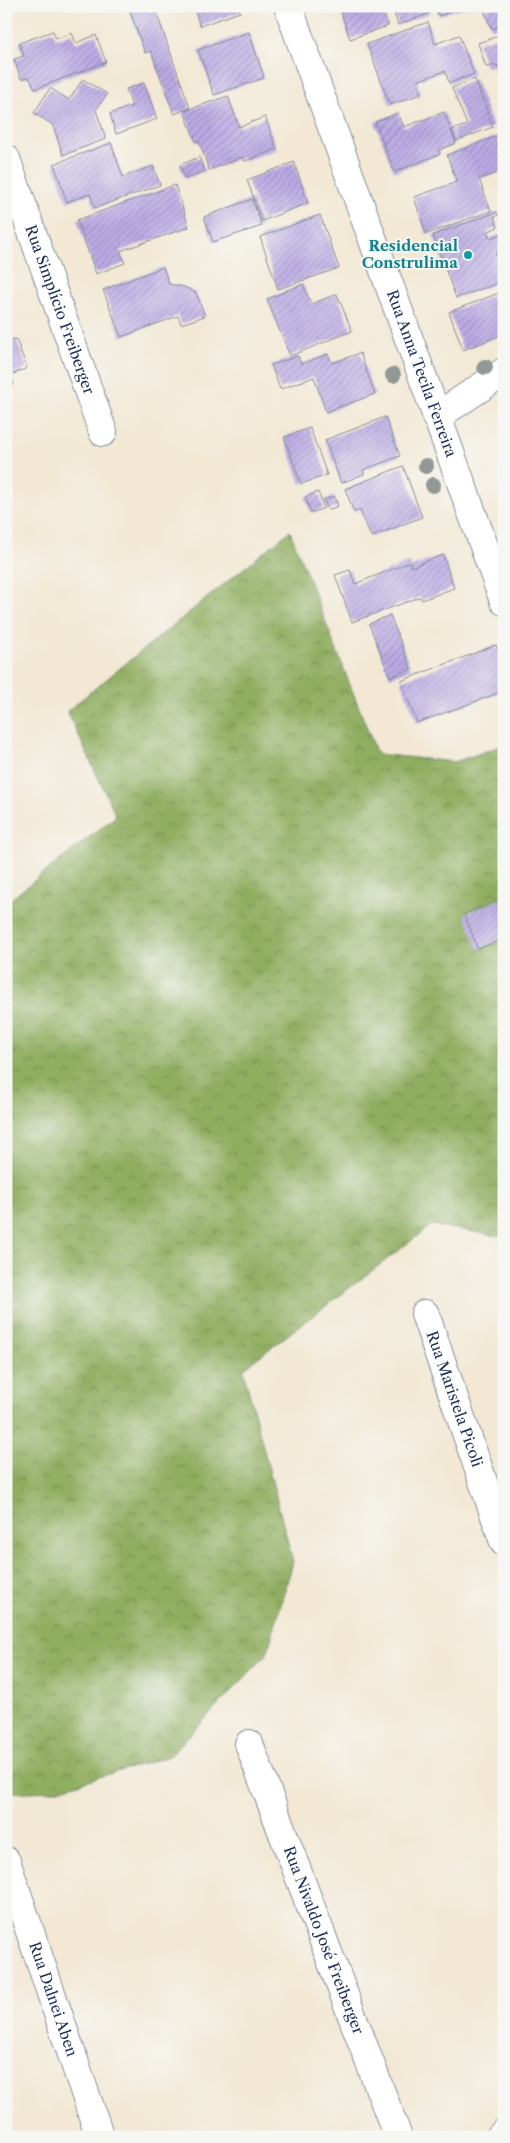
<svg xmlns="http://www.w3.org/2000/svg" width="510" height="2143" viewBox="0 0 510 2143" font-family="'Libre Caslon Text',serif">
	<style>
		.forest { fill: url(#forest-crowns); stroke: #566e5f }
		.building { fill: url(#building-hatch) }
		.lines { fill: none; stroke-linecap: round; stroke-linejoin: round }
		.minor-casing { stroke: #868c98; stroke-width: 30 }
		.minor { stroke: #fff; stroke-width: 28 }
		.tree { fill: #919895 }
		.culture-dot { fill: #0f9aa8; stroke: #f6f6f2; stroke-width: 2 }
		.labels { text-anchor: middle; stroke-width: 4; stroke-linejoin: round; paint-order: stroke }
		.culture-label { font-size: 15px; font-weight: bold; fill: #0d838f; stroke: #f6f6f2; text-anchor: end }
		.street-label { font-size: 15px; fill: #1b2f5e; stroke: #f6f6f2 }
	</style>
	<defs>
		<pattern id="forest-crowns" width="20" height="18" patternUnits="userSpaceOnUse" patternTransform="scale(1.25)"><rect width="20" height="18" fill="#90ae60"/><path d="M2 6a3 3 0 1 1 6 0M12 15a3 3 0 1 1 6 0" fill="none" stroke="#758e52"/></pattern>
		<pattern id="building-hatch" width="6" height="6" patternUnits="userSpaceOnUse" patternTransform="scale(1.25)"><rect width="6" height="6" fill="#bbabe5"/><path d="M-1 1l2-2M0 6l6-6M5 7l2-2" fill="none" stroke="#978cbd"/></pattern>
	</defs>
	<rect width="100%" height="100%" fill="#f6f6f2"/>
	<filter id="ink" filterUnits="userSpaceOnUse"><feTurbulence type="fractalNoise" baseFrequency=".02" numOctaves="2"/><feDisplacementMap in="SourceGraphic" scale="10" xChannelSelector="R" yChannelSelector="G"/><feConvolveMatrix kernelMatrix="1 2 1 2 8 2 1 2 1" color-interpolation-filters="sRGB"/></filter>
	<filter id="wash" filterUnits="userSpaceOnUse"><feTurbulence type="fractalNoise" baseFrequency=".0096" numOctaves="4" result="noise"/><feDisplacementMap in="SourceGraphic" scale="20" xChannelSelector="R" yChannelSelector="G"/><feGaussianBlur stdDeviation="1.12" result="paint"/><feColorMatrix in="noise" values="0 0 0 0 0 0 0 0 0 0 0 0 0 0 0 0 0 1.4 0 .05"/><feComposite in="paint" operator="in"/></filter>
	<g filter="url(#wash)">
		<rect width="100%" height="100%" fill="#f2e8d3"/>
		<path class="forest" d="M290,531L377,754L454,762L504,745V1237L432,1225L243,1369L293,1562L267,1654L170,1756L52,1791L6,1793V903L116,816L67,711Z"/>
		<g id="blocks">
			<g class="building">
				<path d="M128,6H154L190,108L174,114L151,51L145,53Z"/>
				<path d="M193,6H238L240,12L200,26Z"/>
				<path d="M339,6H381L388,26L350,39Z"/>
				<path d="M392,6H428L430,13L398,25Z"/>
				<path d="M435,6H451L453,11L439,16Z"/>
				<path d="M453,6H467V7L455,11Z"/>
				<path d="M493,6H504V25L492,29L484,10Z"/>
				<path d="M428,22L435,44L459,35L474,74L449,83L445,71L417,81L421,94L390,105L367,44Z"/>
				<path d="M53,31L56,39L72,33L76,43L96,35L106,62L35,89L29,77L21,79L14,59L24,56L19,43Z"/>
				<path d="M249,32L264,78L214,95L198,50Z"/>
				<path d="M504,34V84L497,65L486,67L478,43Z"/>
				<path d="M83,79L107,94L96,110L106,139L63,155L53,125L34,113L50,88L69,100Z"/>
				<path d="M475,79L493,127L456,141L452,130L467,125L452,88Z"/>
				<path d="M144,83L157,119L116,134L110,114L132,106L126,89Z"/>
				<path d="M228,96L239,127L265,117L277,149L245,161L243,157L209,170L199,141L196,142L184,111Z"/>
				<path d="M444,112L456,143L439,150L440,154L394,172L375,122L398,113L404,127Z"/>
				<path d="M497,136L504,156V171L479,179L491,211L426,234L414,197L457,182L447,155Z"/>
				<path d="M111,143L123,177L153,166L160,185L95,208L90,194L67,202L54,164Z"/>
				<path d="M199,157L205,171L185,179L180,165Z"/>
				<path d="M294,162L308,203L262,221L247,180Z"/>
				<path d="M175,185L189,227L120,251L125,263L96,274L77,220Z"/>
				<path d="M252,199L262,226L213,242L204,217Z"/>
				<path d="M497,212L499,215L494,217L498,227L487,232L490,238L504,233V237L502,238L504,249L495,253L497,259L504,257V281L456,298L433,235Z"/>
				<path d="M320,215L339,268L278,289L260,237Z"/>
				<path d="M163,267L169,284L184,287L196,293L205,316L181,324L178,316L121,337L103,290Z"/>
				<path d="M303,284L311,304L337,294L352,331L290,356L267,299Z"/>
				<path d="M499,293L504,306V334L463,350L449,312Z"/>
				<path d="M16,339L27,368L11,375L14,385L6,388V342Z"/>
				<path d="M360,353L375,394L326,412L314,377L280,389L271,365L298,356L301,364L328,354L332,363Z"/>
				<path d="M385,417L400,456L363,470L364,474L341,483L325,440Z"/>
				<path d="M310,428L327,475L301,484L284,437Z"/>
				<path d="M403,466L422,517L371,537L360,510L354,512L345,489Z"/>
				<path d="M318,492L324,508L311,513L305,497Z"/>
				<path d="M334,496L338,506L328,510L324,500Z"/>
				<path d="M443,555L454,588L422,600L420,597L352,622L335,575L350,570L355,584L410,562L411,567Z"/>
				<path d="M390,615L411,669L390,677L369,624Z"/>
				<path d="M496,645L504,667V691L417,723L401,681Z"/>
				<path d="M504,898V939L478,949L464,914Z"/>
			</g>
		</g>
	</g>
	<g filter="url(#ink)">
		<use href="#blocks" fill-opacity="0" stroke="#868c98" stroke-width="1"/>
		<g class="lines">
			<g class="minor-casing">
				<g id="minor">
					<path id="s1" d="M288,6L504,601"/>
					<path id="s2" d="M6,159L103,432"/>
					<path d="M436,417L504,372"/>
					<path id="s3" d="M425,1314L504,1542"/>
					<path id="s4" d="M249,1744L398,2137"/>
					<path id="s5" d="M6,1861L100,2137"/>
					<path d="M500,2137L504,2133"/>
				</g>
			</g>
			<use href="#minor" class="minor"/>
		</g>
		<g class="tree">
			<circle cx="485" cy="367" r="8"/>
			<circle cx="393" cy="375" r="8"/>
			<circle cx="426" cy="466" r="8"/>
			<circle cx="433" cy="485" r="8"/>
		</g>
	</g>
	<circle class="culture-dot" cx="468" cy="255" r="5"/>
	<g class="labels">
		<g class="culture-label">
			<text x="458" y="251">Residencial<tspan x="458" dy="17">Construlima</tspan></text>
		</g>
		<g class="street-label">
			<text dy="5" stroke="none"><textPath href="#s2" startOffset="160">Rua Simplício Freiberger</textPath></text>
			<text dy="5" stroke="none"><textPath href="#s1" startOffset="391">Rua Anna Tecila Ferreira</textPath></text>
			<text dy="5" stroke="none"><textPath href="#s3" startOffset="90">Rua Maristela Picoli</textPath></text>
			<text dy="5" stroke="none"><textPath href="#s4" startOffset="210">Rua Nivaldo José Freiberger</textPath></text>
			<text dy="5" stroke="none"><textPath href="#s5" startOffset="146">Rua Dalnei Aben</textPath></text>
		</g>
	</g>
	<rect width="510" height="2143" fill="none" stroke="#f6f6f2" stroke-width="25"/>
</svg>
